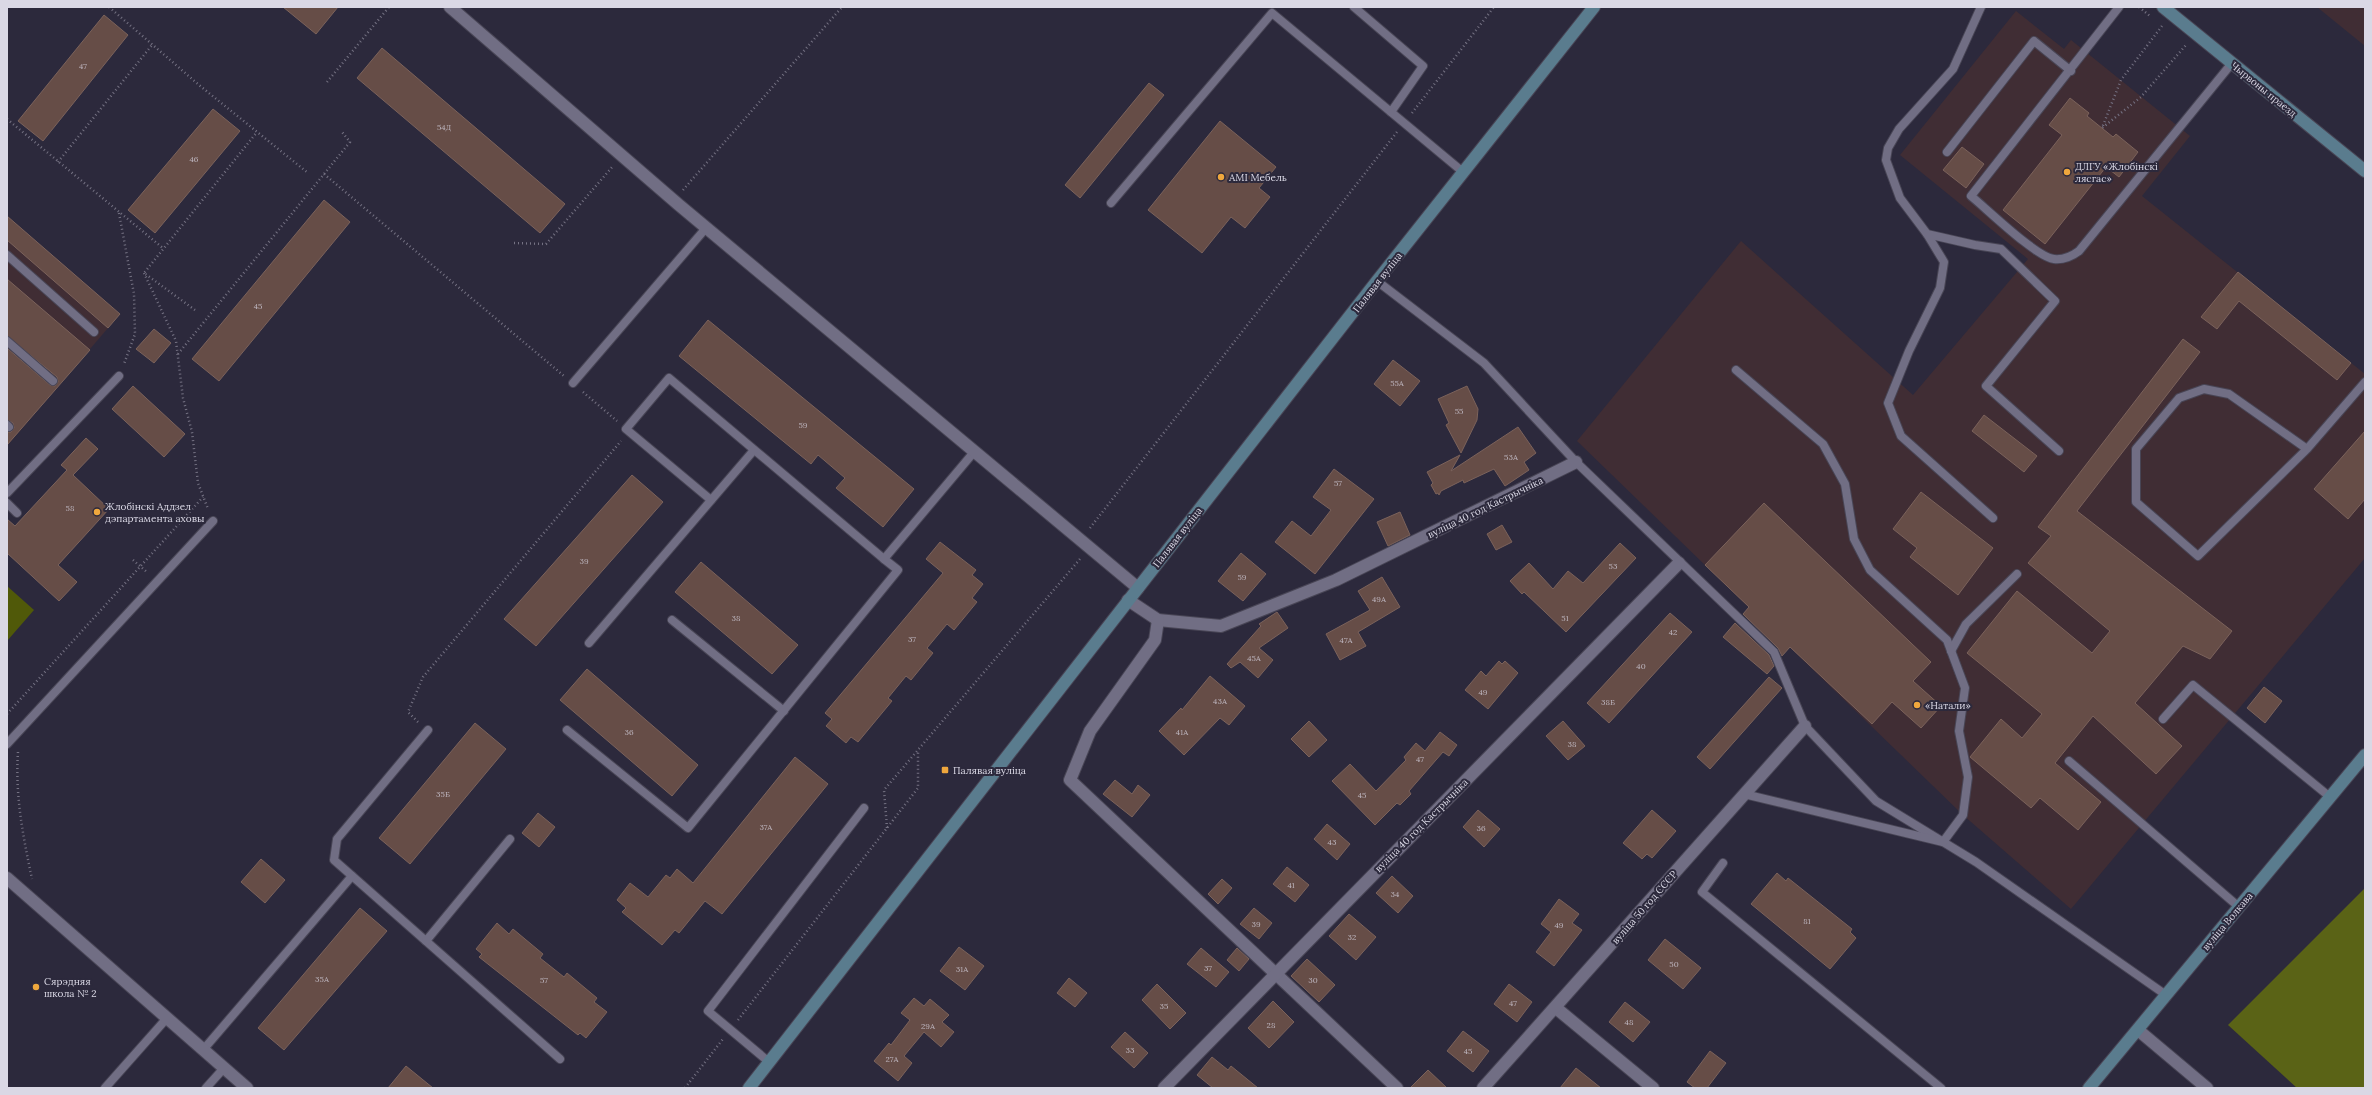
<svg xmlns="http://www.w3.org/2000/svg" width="2372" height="1095" viewBox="0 0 2372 1095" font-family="Lora,serif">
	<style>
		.industrial { fill: #402d34 }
		.green { fill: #505909 }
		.forest { fill: #5a6316 }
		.building { fill: #664d47; stroke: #7b625b }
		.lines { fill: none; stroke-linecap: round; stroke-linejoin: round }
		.lane-casing { stroke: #484555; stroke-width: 10 }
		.street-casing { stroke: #484555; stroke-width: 14 }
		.secondary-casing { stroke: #484555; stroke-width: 14 }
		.path { stroke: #757283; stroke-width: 2.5; stroke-dasharray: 1 3; stroke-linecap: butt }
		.lane { stroke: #716e84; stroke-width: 8 }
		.street { stroke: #716e84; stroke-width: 12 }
		.secondary { stroke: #5a7c8e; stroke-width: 12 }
		.poi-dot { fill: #efa73d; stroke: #2c293c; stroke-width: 1.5 }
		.labels { text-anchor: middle; stroke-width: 4; stroke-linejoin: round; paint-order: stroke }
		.number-label { font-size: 8px; fill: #bdb5be }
		.street-label { font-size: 10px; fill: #dad8e5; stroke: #2c293c }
		.poi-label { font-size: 10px; fill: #dad8e5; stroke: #2c293c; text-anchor: start }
	</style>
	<rect width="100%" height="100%" fill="#2c293c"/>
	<g class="industrial">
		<path d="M2317,7H2365V46Z"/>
		<path d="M2016,11L2064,49L2071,40L2190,136L2142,196L2365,374V558L2071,909L1963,815L1577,441L1741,241L1913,395L2028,259L1900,155Z"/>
		<path d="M7,216L120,314L7,446Z"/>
	</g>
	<path class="green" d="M7,586L34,610L7,641Z"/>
	<path class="forest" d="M2365,888V1088H2297L2228,1025Z"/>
	<g class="building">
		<path d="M283,7H338L316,34Z"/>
		<path d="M104,15L128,35L43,141L18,121Z"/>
		<path d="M382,48L565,204L540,233L357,78Z"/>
		<path d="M1149,83L1164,95L1080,198L1065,185Z"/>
		<path d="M2070,98L2089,113L2087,116L2113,137L2116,134L2138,152L2119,177L2106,167L2045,244L2003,210L2062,135L2049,125Z"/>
		<path d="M213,109L240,131L155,233L128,210Z"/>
		<path d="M1220,121L1276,167L1259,188L1270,197L1245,228L1231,217L1202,253L1148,210Z"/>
		<path d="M1962,147L1984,164L1966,188L1943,170Z"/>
		<path d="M324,200L350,222L219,381L192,359Z"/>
		<path d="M7,216L120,314L108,328L7,240Z"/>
		<path d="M2238,272L2351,363L2337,380L2239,301L2217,329L2201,317Z"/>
		<path d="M7,279L90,350L7,445V432H11L14,428L13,423L7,420V348L50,385L55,386L58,382L57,377L7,336Z"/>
		<path d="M708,320L914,489L883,527L836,488L845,478L818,455L811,464L679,356Z"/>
		<path d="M154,329L171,343L154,363L136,349Z"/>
		<path d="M2183,339L2200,352L2077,511L2232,631L2210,659L2183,646L2135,703L2182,746L2156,774L2093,716L2055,763L2101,802L2078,830L2040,798L2031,808L1970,757L2001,719L2022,738L2042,714L1967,653L2017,591L2092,653L2110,631L2028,563L2051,536L2038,527Z"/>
		<path d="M1393,360L1420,381L1400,406L1374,384Z"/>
		<path d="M133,386L185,434L164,457L112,409Z"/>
		<path d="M1467,386L1478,409L1477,420L1461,453L1446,425L1449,423L1438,399Z"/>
		<path d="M1984,415L2037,456L2024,472L1972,431Z"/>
		<path d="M1518,427L1536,453L1524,462L1529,470L1505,486L1494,469L1464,483L1463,480L1441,491L1439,495L1438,493L1436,494L1431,485L1433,483L1427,472L1460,455L1451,471Z"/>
		<path d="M2365,431V499L2348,519L2314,489Z"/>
		<path d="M86,438L98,449L73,475L109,509L58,565L77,582L59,601L7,553V519L15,526L67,470L61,465Z"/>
		<path d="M1334,469L1374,499L1315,574L1275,542L1292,521L1311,536L1331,510L1313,497Z"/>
		<path d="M632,475L663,502L536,646L504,619Z"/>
		<path d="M1921,492L1993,548L1958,595L1910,557L1917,548L1893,529Z"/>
		<path d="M1764,503L1931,662L1913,681L1941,706L1921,728L1892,702L1872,724L1790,647L1782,656L1778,648L1743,614L1749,607L1705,565Z"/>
		<path d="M1400,512L1410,535L1388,546L1377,522Z"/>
		<path d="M1502,525L1512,542L1496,550L1487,534Z"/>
		<path d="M940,542L976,570L972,575L983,584L972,598L977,602L954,630L947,624L927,648L933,653L911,680L906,676L888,698L892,701L858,742L851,737L846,743L826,726L832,719L825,713L943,573L926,559Z"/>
		<path d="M1620,543L1636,558L1566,632L1524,592L1522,594L1510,581L1529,563L1553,589L1568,571L1583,583Z"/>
		<path d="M1241,553L1266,574L1243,601L1218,581Z"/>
		<path d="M701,562L798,645L772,674L675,592Z"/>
		<path d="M1382,577L1400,607L1358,632L1366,646L1340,660L1326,634L1370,610L1358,591Z"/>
		<path d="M1277,612L1288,628L1259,648L1273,660L1258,678L1240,662L1231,668L1227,664L1261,626L1259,624Z"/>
		<path d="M1670,613L1692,632L1609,723L1587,703Z"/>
		<path d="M1735,623L1769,655L1774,666L1767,674L1723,637Z"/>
		<path d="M1499,661L1502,664L1505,661L1518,673L1488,709L1465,690L1481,671L1486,676Z"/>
		<path d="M587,669L698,765L672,796L560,700Z"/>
		<path d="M1210,676L1245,706L1229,725L1220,718L1184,755L1159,731L1181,708L1182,710Z"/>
		<path d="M1769,677L1782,688L1710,769L1697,757Z"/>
		<path d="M2264,687L2282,701L2265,723L2247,708Z"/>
		<path d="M1309,721L1327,740L1309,757L1291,739Z"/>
		<path d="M1563,721L1585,746L1568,760L1546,736Z"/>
		<path d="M475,723L506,749L410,864L379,838Z"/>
		<path d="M1440,732L1457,745L1449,756L1443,752L1409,791L1411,794L1400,805L1397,803L1375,825L1332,781L1350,764L1376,791L1406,760L1404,757L1416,743L1425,751Z"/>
		<path d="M795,757L828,784L722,914L705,901L679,933L675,930L662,945L622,912L626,908L617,900L630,883L648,897L666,875L670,878L677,869L693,883Z"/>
		<path d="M1115,780L1132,794L1138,785L1150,795L1132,817L1103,794Z"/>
		<path d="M1478,810L1500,829L1484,847L1463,827Z"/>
		<path d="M1652,810L1676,831L1652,858L1647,854L1642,859L1623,843Z"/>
		<path d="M538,813L555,827L539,847L522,833Z"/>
		<path d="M1327,824L1350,844L1337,860L1314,839Z"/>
		<path d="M261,859L285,880L265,903L241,882Z"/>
		<path d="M1287,867L1309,885L1295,902L1273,884Z"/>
		<path d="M1777,873L1786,881L1788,878L1852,929L1850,932L1856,938L1830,969L1751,904Z"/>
		<path d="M1392,876L1413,896L1398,913L1376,893Z"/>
		<path d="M1222,879L1232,888L1218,904L1208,894Z"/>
		<path d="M1559,899L1579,914L1572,923L1582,930L1554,966L1536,952L1551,932L1541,924Z"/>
		<path d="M360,908L387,931L284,1050L258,1028Z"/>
		<path d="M1254,908L1272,923L1259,939L1240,924Z"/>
		<path d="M1349,914L1376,937L1356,960L1329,936Z"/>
		<path d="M497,923L509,934L513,929L543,954L540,958L564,977L567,973L597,998L594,1002L607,1012L586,1038L580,1033L578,1035L479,957L482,954L476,949Z"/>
		<path d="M1665,939L1701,968L1683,989L1648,960Z"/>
		<path d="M959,947L984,966L965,990L940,971Z"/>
		<path d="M1201,948L1229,972L1216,987L1187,964Z"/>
		<path d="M1237,948L1249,959L1239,971L1227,960Z"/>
		<path d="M1307,959L1335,985L1319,1002L1291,976Z"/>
		<path d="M1069,978L1087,993L1075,1007L1057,993Z"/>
		<path d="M1157,984L1186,1013L1170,1029L1142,1000Z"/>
		<path d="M1509,984L1532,1002L1517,1022L1494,1004Z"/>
		<path d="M914,998L924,1006L930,999L949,1015L942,1022L954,1032L941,1047L924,1032L904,1056L912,1063L898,1081L874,1061L889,1043L891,1045L910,1020L901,1013Z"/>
		<path d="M1273,1001L1294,1022L1269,1048L1248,1028Z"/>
		<path d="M1625,1002L1650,1022L1633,1042L1609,1022Z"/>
		<path d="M1463,1031L1489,1051L1473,1072L1447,1051Z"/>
		<path d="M1125,1032L1148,1053L1134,1068L1111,1047Z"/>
		<path d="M1710,1051L1726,1063L1707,1088H1695L1687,1082Z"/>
		<path d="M1212,1057L1228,1070L1231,1066L1258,1088H1213L1197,1075Z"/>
		<path d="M406,1066L433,1088H388Z"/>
		<path d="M1576,1068L1601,1088H1560Z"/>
		<path d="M1428,1070L1447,1088H1410Z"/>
	</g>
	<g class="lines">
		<g class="lane-casing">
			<g id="lane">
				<path d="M1354,7L1423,66L1391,112"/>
				<path d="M1981,7L1953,69L1899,129L1888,148L1886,160L1900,198L1927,234L1975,245L2001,249L2055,301L1986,386L2059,451"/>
				<path d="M2119,7L1971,196C1987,209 2036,257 2054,259C2064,260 2071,257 2079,251L2232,63"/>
				<path d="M1947,152L2034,41L2071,71"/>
				<path d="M1111,203L1272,13L1463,172"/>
				<path d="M1927,234L1944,262L1940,288L1909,351L1888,403L1901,436L1993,518"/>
				<path d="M7,255L94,332"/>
				<path d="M1377,281L1484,363L1576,462L1774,652L1805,726L1876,801L1976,862L2166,995"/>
				<path d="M7,341L53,381"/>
				<path d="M1736,370L1823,444L1845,484L1854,539L1870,570L1947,640L1965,688L1959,731L1968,777L1963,815L1943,842L1744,794"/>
				<path d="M573,383L706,228"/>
				<path d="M7,425L9,427"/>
				<path d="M2307,449L2229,394L2204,389L2179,398L2136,449V502L2198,556L2307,449L2365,382"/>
				<path d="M7,493L119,376"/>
				<path d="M711,500L626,429L669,378L884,559"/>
				<path d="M7,503L17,513"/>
				<path d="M672,620L784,711"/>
				<path d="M589,643L754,450"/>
				<path d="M1951,651L1966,624L2017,574"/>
				<path d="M2163,719L2193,685L2330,797"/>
				<path d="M428,730L337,839L334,860L560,1059"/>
				<path d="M567,730L688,828L898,570L884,559L974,452"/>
				<path d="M7,744L213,521"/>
				<path d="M2069,761L2239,907"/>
				<path d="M1723,863L1702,892L1941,1088"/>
				<path d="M426,941L510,839"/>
				<path d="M203,1050L352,876"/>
				<path d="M769,1062L708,1011L864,808"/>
				<path d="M105,1088L167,1018"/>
				<path d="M206,1088L224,1068"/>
			</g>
		</g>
		<g class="street-casing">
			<g id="street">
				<path d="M450,7L679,205L1138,588"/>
				<path d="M1128,600L1158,620L1221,626L1336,580L1576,462"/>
				<path d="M1158,620L1155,640L1090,731L1070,780L1397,1088"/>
				<path d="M7,878L247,1088"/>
				<path d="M1556,1008L1653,1088"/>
				<path d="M2138,1030L2207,1088"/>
				<path d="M1164,1088L1679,563"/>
				<path d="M1483,1088L1805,726"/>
			</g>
		</g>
		<g class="secondary-casing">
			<g id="secondary">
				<path d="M2163,7L2365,171"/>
				<path d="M749,1088L1377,281L1594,7"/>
				<path d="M2089,1088L2365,755"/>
			</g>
		</g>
		<g class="path">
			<path d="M109,7L199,85L308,173"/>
			<path d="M2139,7L2150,16"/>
			<path d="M2162,26L2121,80L2102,128L2141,97L2186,45"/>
			<path d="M327,82L389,7"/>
			<path d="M1412,113L1494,7"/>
			<path d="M7,119L164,249"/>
			<path d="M58,162L152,45"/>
			<path d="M324,174L564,376"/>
			<path d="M683,190L842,7"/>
			<path d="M119,213L134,294L135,334L124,364"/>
			<path d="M514,243L546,244L613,166"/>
			<path d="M144,273L176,341L183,398L192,432L198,483L208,509"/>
			<path d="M195,310L144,273L257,132"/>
			<path d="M178,354L350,142L342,132"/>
			<path d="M583,392L617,421"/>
			<path d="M1090,528L1397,132"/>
			<path d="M133,560L148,573"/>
			<path d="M7,714L203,497"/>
			<path d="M418,722L408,712L423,677L621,441"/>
			<path d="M18,752C15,796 23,836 32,879"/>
			<path d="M887,828L884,790L1080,559"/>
			<path d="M738,1020L918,788V752"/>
			<path d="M685,1088L723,1039"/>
		</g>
		<use href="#lane" class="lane"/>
		<use href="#street" class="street"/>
		<use href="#secondary" class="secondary"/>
	</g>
	<g class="poi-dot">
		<circle cx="2067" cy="172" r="4"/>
		<circle cx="1221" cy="177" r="4"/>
		<circle cx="97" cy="512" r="4"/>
		<circle cx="1917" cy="705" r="4"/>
		<rect x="941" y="766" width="8" height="8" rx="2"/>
		<circle cx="36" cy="987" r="4"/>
	</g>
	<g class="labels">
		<g class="number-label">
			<text x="83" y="69">47</text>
			<text x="444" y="130">54Д</text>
			<text x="194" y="162">46</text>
			<text x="258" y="309">45</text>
			<text x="1397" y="386">55А</text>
			<text x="1459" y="414">55</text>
			<text x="803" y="428">59</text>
			<text x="1511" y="460">53А</text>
			<text x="1338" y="486">57</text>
			<text x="70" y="511">58</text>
			<text x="584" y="564">39</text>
			<text x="1613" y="569">53</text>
			<text x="1242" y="580">59</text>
			<text x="1379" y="602">49А</text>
			<text x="736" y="621">38</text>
			<text x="1565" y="621">51</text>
			<text x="1673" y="635">42</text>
			<text x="912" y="642">37</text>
			<text x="1346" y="643">47А</text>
			<text x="1254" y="661">45А</text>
			<text x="1641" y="669">40</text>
			<text x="1483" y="695">49</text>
			<text x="1220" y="704">43А</text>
			<text x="1608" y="705">38Б</text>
			<text x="629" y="735">36</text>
			<text x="1182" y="735">41А</text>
			<text x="1572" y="747">38</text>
			<text x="1420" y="762">47</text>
			<text x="443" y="797">35Б</text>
			<text x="1362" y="798">45</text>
			<text x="766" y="830">37А</text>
			<text x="1481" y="831">36</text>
			<text x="1332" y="845">43</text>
			<text x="1291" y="888">41</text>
			<text x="1395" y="897">34</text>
			<text x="1807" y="924">81</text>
			<text x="1256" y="927">39</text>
			<text x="1559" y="928">49</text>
			<text x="1352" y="940">32</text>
			<text x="1674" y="967">50</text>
			<text x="1208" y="971">37</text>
			<text x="962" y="972">31А</text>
			<text x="322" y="982">35А</text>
			<text x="544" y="983">57</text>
			<text x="1313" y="983">30</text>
			<text x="1513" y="1006">47</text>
			<text x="1164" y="1009">35</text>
			<text x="1629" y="1025">48</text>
			<text x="1271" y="1028">28</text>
			<text x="928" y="1029">29А</text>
			<text x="1130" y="1053">33</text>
			<text x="1468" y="1054">45</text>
			<text x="892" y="1062">27А</text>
		</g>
		<g class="street-label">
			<text transform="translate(2264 89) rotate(39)" y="4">Чырвоны праезд</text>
			<text transform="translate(1377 282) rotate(-52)" y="4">Палявая вуліца</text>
			<text transform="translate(1485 507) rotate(-26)" y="4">вуліца 40 год Кастрычніка</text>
			<text transform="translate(1177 537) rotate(-52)" y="4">Палявая вуліца</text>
			<text transform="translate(1421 825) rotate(-45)" y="4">вуліца 40 год Кастрычніка</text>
			<text transform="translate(1644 907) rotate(-49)" y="4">вуліца 50 год СССР</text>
			<text transform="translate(2227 921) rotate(-50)" y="4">вуліца Волкава</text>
		</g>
		<g class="poi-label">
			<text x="2075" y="170">ДЛГУ «Жлобінскі<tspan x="2075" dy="12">лясгас»</tspan></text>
			<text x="1229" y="181">AMI Мебель</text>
			<text x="105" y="510">Жлобінскі Аддзел<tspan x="105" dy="12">дэпартамента аховы</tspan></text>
			<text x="1925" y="709">«Натали»</text>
			<text x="953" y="774">Палявая вуліца</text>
			<text x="44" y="985">Сярэдняя<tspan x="44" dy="12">школа № 2</tspan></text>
		</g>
	</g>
	<rect width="2372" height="1095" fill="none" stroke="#dad8e5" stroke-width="16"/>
</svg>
